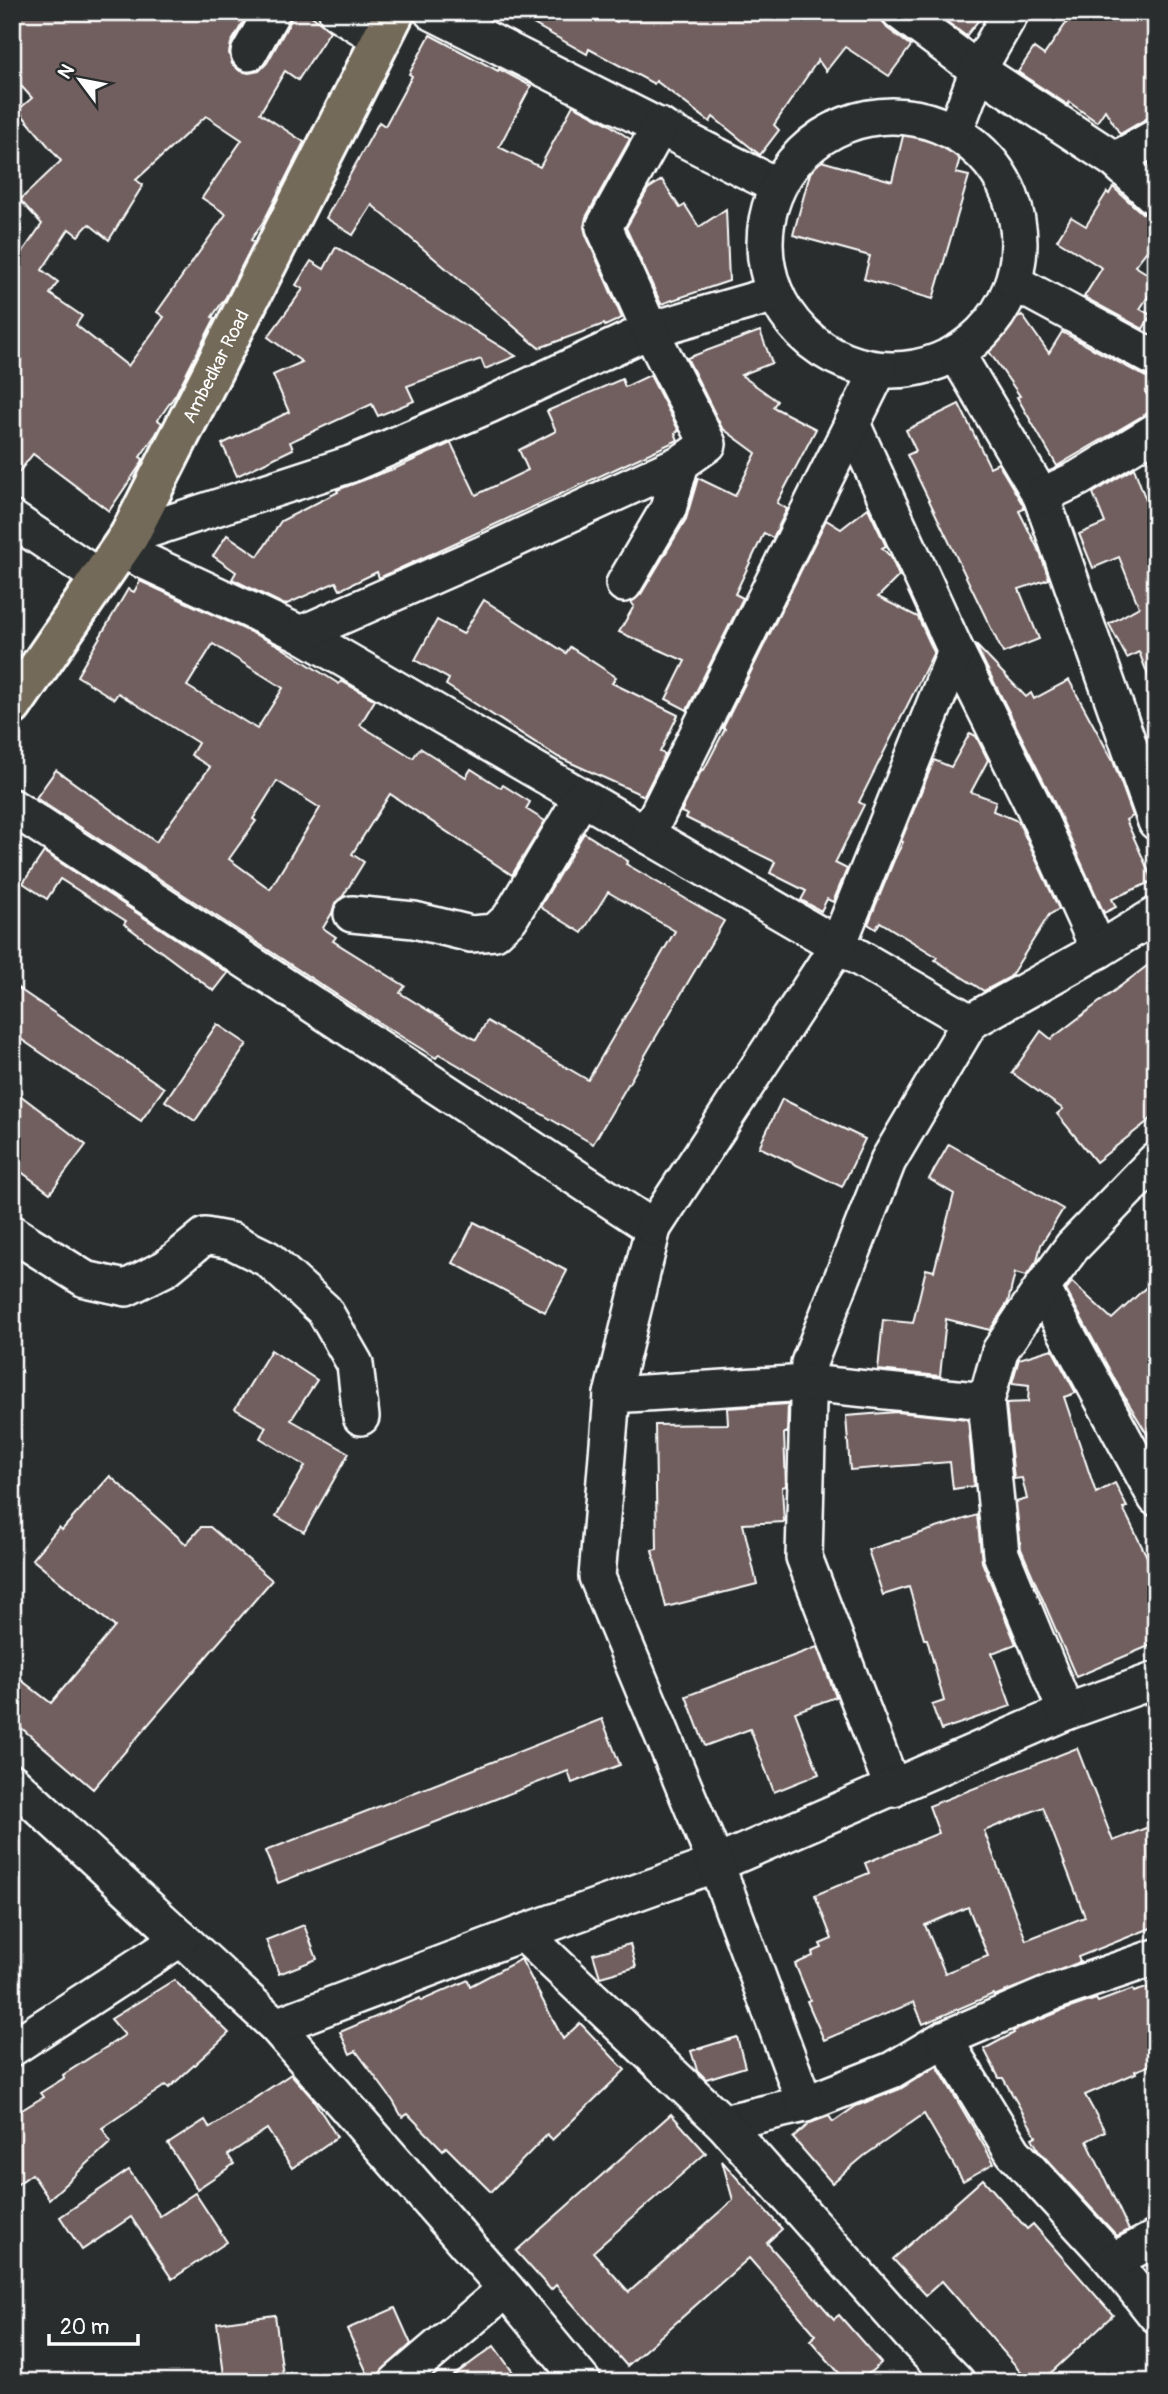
<svg xmlns="http://www.w3.org/2000/svg" width="1168" height="2394" viewBox="0 0 1168 2394" font-family="Pangolin,sans-serif">
	<style>
		.building { fill: #715e5e; stroke: #fff; stroke-width: 2; fill-rule: evenodd }
		.lines { fill: none; stroke-linecap: round; stroke-linejoin: round }
		.minor-casing { stroke: #fff; stroke-width: 40 }
		.primary-casing { stroke: #fff; stroke-width: 44 }
		.minor { stroke: #2a2d2e; stroke-width: 35 }
		.primary { stroke: #736b5a; stroke-width: 38 }
		.labels { text-anchor: middle; stroke-width: 6; stroke-linejoin: round; paint-order: stroke }
		.street-label { font-size: 19px; fill: #fff; stroke: #2a2d2e }
	</style>
	<rect width="100%" height="100%" fill="#2a2d2e"/>
	<filter id="ink" filterUnits="userSpaceOnUse"><feTurbulence type="fractalNoise" baseFrequency=".0143" numOctaves="2"/><feDisplacementMap in="SourceGraphic" scale="14" xChannelSelector="R" yChannelSelector="G"/><feConvolveMatrix kernelMatrix="1 2 1 2 8 2 1 2 1" color-interpolation-filters="sRGB"/></filter>
	<g filter="url(#ink)">
		<g class="building">
			<path d="M12,12H249L231,43L229,53L232,64L240,71L249,73L259,71L267,63L290,22L292,12H307L330,31L298,80L285,71L260,113L304,142L265,219L251,240L254,242L226,297L212,317L215,318L176,394L158,420L162,423L156,434L140,457L143,459L141,464L109,511L33,454L12,481V267L42,224L20,200L61,161L18,110L32,98L12,76ZM206,116L242,140L202,198L226,214L157,312L164,317L128,366L76,325L82,316L50,294L58,282L42,270L69,229L78,236L89,224L109,240L143,185L136,180Z"/>
			<path d="M512,12H600L617,22L623,12H880L882,21L887,28L911,46L889,76L845,47L826,71L818,60L774,125L779,130L760,155L713,117L710,122L656,81L654,84L589,49L587,54Z"/>
			<path d="M934,12H985L966,36Z"/>
			<path d="M1074,12H1156V117L1146,119L1120,134L1105,110L1097,122L1069,102L1068,105L1018,72L1034,48L1044,55Z"/>
			<path d="M430,35L498,71L499,69L531,86L499,147L540,167L573,105L607,123L630,139L586,217L584,227L586,235L622,318L605,326L604,324L539,348L372,205L353,235L326,218L379,122L385,126L412,76L409,74Z"/>
			<path d="M904,132L938,141L949,150L962,149L956,173L969,176L933,299L864,279L870,256L793,235L814,159L892,181Z"/>
			<path d="M662,180L680,208L685,205L699,227L726,209L729,281L661,304L626,228L648,189Z"/>
			<path d="M1113,187L1142,213L1156,218V239L1135,266L1156,279V284L1140,309L1151,315L1143,329L1084,297L1102,268L1057,240L1071,217L1086,226L1107,192L1109,194Z"/>
			<path d="M336,247L516,356L485,369L481,359L407,386L414,401L378,416L372,404L290,442L293,449L237,476L222,444L289,412L273,375L302,362L268,337L303,289L296,285L311,261L324,269Z"/>
			<path d="M1022,315L1049,353L1062,332L1146,377L1155,379L1145,392L1156,406V411L1146,414L1057,466L1017,397L1020,396L983,343Z"/>
			<path d="M760,331L772,363L741,375L777,401L773,407L816,429L777,503L787,509L773,538L764,533L735,594L743,598L687,710L666,699L685,661L619,632L634,606L631,602L641,594L686,519L698,478L735,496L756,453L722,428L687,358Z"/>
			<path d="M650,375L679,431L675,433L678,440L379,578L377,572L340,590L336,582L285,605L232,579L236,572L213,556L227,535L258,556L281,521L338,492L337,490L396,468L451,443L476,495L528,470L519,450L556,431L547,411L622,379L625,387Z"/>
			<path d="M959,404L990,467L998,463L1023,505L1024,509L1019,511L1040,553L1049,579L1019,589L1039,639L1003,653L907,455L916,451L906,430Z"/>
			<path d="M1134,468L1156,527L1154,691L1139,652L1127,658L1109,624L1139,607L1119,557L1093,568L1079,534L1105,523L1093,493Z"/>
			<path d="M868,508L886,546L882,548L891,557L899,576L878,597L918,617L934,652L859,802L864,805L835,863L847,869L833,902L827,899L821,911L801,900L806,891L770,873L775,862L686,818L688,815L681,812L702,769L704,770L725,729L723,728L826,520L841,529Z"/>
			<path d="M140,581L276,644L339,684L341,681L375,700L360,725L413,758L420,748L466,777L471,769L501,788L503,785L530,802L526,809L545,821L512,875L390,794L352,854L364,862L343,896L335,903L332,913L323,928L336,937L333,941L405,986L400,993L476,1040L487,1021L588,1080L675,931L608,892L582,933L540,907L584,833L628,861L626,864L724,921L593,1144L439,1054L436,1058L381,1024L36,798L56,770L156,842L210,767L191,755L198,743L118,693L114,699L77,676L128,589L134,592ZM213,644L283,688L257,729L187,686ZM277,781L320,808L270,889L229,859L256,821L253,819Z"/>
			<path d="M484,600L566,653L570,647L616,677L612,683L678,715L660,752L665,754L644,796L558,757L446,685L449,679L415,660L437,620L463,634Z"/>
			<path d="M975,644L1026,697L1031,693L1034,699L1069,680L1113,761L1133,816L1126,820L1153,881L1112,899L1116,907L1104,913L1053,800Z"/>
			<path d="M970,733L976,736L988,760L971,792L996,801L993,811L1018,821L1059,909L1049,915L1010,977L984,991L935,960L937,957L880,922L876,929L868,924L894,860L903,842L901,841L934,760L951,767Z"/>
			<path d="M44,852L228,973L214,991L124,924L126,921L60,879L47,899L23,883Z"/>
			<path d="M1156,959V1115L1096,1162L1057,1114L1063,1109L1012,1073L1041,1031L1051,1039Z"/>
			<path d="M12,984L164,1088L141,1121L12,1033Z"/>
			<path d="M217,1024L247,1044L195,1121L165,1101Z"/>
			<path d="M12,1089L86,1145L50,1193L12,1165Z"/>
			<path d="M782,1099L865,1139L842,1187L759,1147Z"/>
			<path d="M949,1144L1063,1209L1041,1245L1037,1261L1026,1276L1015,1273L1008,1302L990,1330L946,1319L940,1376L878,1370L883,1320L913,1323L926,1269L934,1271L954,1194L929,1179Z"/>
			<path d="M474,1222L567,1271L545,1312L453,1263Z"/>
			<path d="M1156,1278V1449L1121,1391L1066,1290L1072,1282L1112,1319Z"/>
			<path d="M1052,1349L1076,1393L1064,1397L1096,1493L1115,1483L1127,1507L1123,1508L1156,1575V1643L1076,1677L1021,1549L1016,1502L1027,1499L1022,1478L1014,1479L1006,1403L1028,1402L1029,1385L1012,1383L1019,1359Z"/>
			<path d="M271,1350L317,1380L291,1420L349,1453L304,1532L276,1516L305,1466L260,1438L266,1427L235,1409Z"/>
			<path d="M788,1404L787,1433H784L786,1486L782,1487L784,1522L743,1524L757,1584L666,1607L652,1550L657,1549L655,1425L728,1424L727,1408Z"/>
			<path d="M897,1412L968,1419L974,1486L953,1489L950,1462L850,1470L846,1416Z"/>
			<path d="M110,1476L186,1544L201,1527H210L272,1580L93,1789L12,1720V1673L51,1703L115,1627L32,1559L59,1527L62,1530Z"/>
			<path d="M977,1515L982,1562L1016,1644L992,1653L1011,1706L941,1730L932,1705L944,1701L927,1639H924L909,1587L883,1595L868,1550Z"/>
			<path d="M817,1647L836,1697L795,1712L819,1774L774,1792L750,1729L705,1746L686,1696Z"/>
			<path d="M602,1719L620,1765L572,1783L568,1771L278,1883L265,1851Z"/>
			<path d="M1077,1748L1113,1841L1156,1824V1926L1078,1957L1080,1962L994,1996L993,1994L923,2024L914,2002L824,2040L807,2001L810,2000L795,1964L813,1956L812,1952L822,1948L820,1944L832,1939L815,1895L869,1873L865,1863L939,1833L929,1806ZM1043,1807L1085,1917L1026,1940L984,1831ZM968,1907L988,1956L945,1973L925,1925Z"/>
			<path d="M304,1925L317,1959L279,1974L266,1940Z"/>
			<path d="M630,1944L636,1967L600,1977L593,1954Z"/>
			<path d="M521,1959L563,2039L580,2023L625,2070L552,2140L547,2135L491,2192L446,2147L443,2150L408,2114L402,2117L393,2101L356,2051L350,2054L340,2032L420,1998L421,2001L468,1980L470,1986Z"/>
			<path d="M174,1980L229,2033L169,2088L166,2085L102,2128L111,2142L49,2199L32,2174L12,2188V2116L43,2097L40,2093L64,2078L63,2075L125,2035L111,2019Z"/>
			<path d="M1156,1985V2063L1135,2071L1136,2073L1085,2095L1105,2131L1087,2141L1129,2230L1117,2236L1039,2151L1032,2138L1036,2136L1003,2078H999L984,2049L1014,2033L1013,2031L1061,2011L1096,1999L1098,2002L1133,1989L1134,1992Z"/>
			<path d="M737,2037L745,2067L706,2079L697,2070L691,2051Z"/>
			<path d="M937,2066L994,2163L963,2181L924,2114L864,2156L832,2183L793,2138L810,2123L829,2116L833,2122L856,2106L900,2089Z"/>
			<path d="M291,2074L313,2099L337,2137L292,2168L267,2129L228,2155L234,2164L197,2189L168,2144L205,2120L210,2128Z"/>
			<path d="M671,2114L706,2153L593,2252L629,2292L733,2200L722,2161L782,2229L767,2243L834,2319L839,2315L881,2363L859,2382H847L810,2340L816,2335L749,2258L627,2366L556,2285L551,2290L516,2251Z"/>
			<path d="M129,2170L160,2216L195,2193L227,2242L172,2279L131,2217L82,2250L60,2217Z"/>
			<path d="M983,2179L1027,2229L1033,2224L1113,2315L1041,2382H1030L942,2281L926,2295L893,2259Z"/>
			<path d="M395,2308L411,2344L380,2373L369,2377L347,2329Z"/>
			<path d="M275,2315L284,2382H225L217,2323Z"/>
			<path d="M494,2346L520,2382H445Z"/>
		</g>
		<g class="lines">
			<g class="minor-casing">
				<g id="minor">
					<path d="M337,12L381,39"/>
					<path d="M432,12L777,186"/>
					<path d="M900,12L978,70L1011,12"/>
					<path d="M249,53L272,12"/>
					<circle cx="892" cy="243" r="127"/>
					<path d="M955,131L978,70L1115,160"/>
					<path d="M1156,137L1115,160L1156,198"/>
					<path d="M1013,282L1156,359"/>
					<path d="M956,353L1041,496L1156,822"/>
					<path d="M852,424L956,651L1035,809L1099,950"/>
					<path d="M1041,496L1079,478L1156,431"/>
					<path d="M12,519L100,578"/>
					<path d="M129,536L351,464L489,405L650,330L775,294"/>
					<path d="M121,550L301,634L970,1022L1099,950L1156,915"/>
					<path d="M624,584L668,509L681,463"/>
					<path d="M301,634L487,552L681,463L708,444L650,330L604,227L660,126"/>
					<path d="M12,807L653,1228L612,1395"/>
					<path d="M647,835L879,370"/>
					<path d="M352,914L414,920L471,934L495,932L510,918L582,797"/>
					<path d="M653,1228L838,945L956,651"/>
					<path d="M12,1233L85,1279L126,1288L166,1268L205,1236L232,1241L268,1259L324,1310L355,1364L361,1417"/>
					<path d="M1042,1288L1156,1498"/>
					<path d="M986,1401L1000,1351L1042,1288L1072,1247L1156,1160"/>
					<path d="M12,1782L276,2026L506,2289L583,2382"/>
					<path d="M893,1789L804,1557L809,1363L888,1161L970,1022"/>
					<path d="M523,1933L723,2123L805,2104L892,2070L944,2039L1054,1992L1156,1957"/>
					<path d="M276,2026L523,1933L716,1864L1066,1712L1156,1680"/>
					<path d="M944,2039L1013,2152L1113,2261L1156,2315"/>
					<path d="M12,2048L181,1938"/>
					<path d="M805,2104L716,1864L597,1577L612,1395L807,1383L986,1401L1001,1554L1066,1712"/>
					<path d="M723,2123L912,2336L957,2382"/>
					<path d="M1113,2261L1156,2238"/>
					<path d="M397,2382L506,2289"/>
				</g>
			</g>
			<g class="primary-casing">
				<g id="primary">
					<path id="s1" d="M12,706L129,536L395,12"/>
				</g>
			</g>
			<use href="#minor" class="minor"/>
			<use href="#primary" class="primary"/>
		</g>
	</g>
	<g class="labels">
		<g class="street-label">
			<text dy="7" stroke="none"><textPath href="#s1" startOffset="397">Ambedkar Road</textPath></text>
		</g>
	</g>
	<rect width="1168" height="2394" fill="none" stroke="#2a2d2e" stroke-width="42"/>
	<rect x="21" y="21" width="1126" height="2352" fill="none" stroke="#fff" stroke-width="2.5" filter="url(#ink)"/>
	<g transform="translate(80 80) rotate(302)" stroke="#2a2d2e" stroke-width="5" paint-order="stroke">
	<path d="M0-5L12 26L0 18L-12 26Z" fill="#ffffff"/>
	<text y="-10" font-size="19" font-weight="bold" text-anchor="middle" fill="#ffffff">N</text>
	</g>
	<path d="M49 2334v10h89v-10" fill="none" stroke="#ffffff" stroke-width="3.5"/>
	<text x="60" y="2334" font-size="21" fill="#ffffff" stroke="#2a2d2e" stroke-width="5" paint-order="stroke">20 m</text>
</svg>
